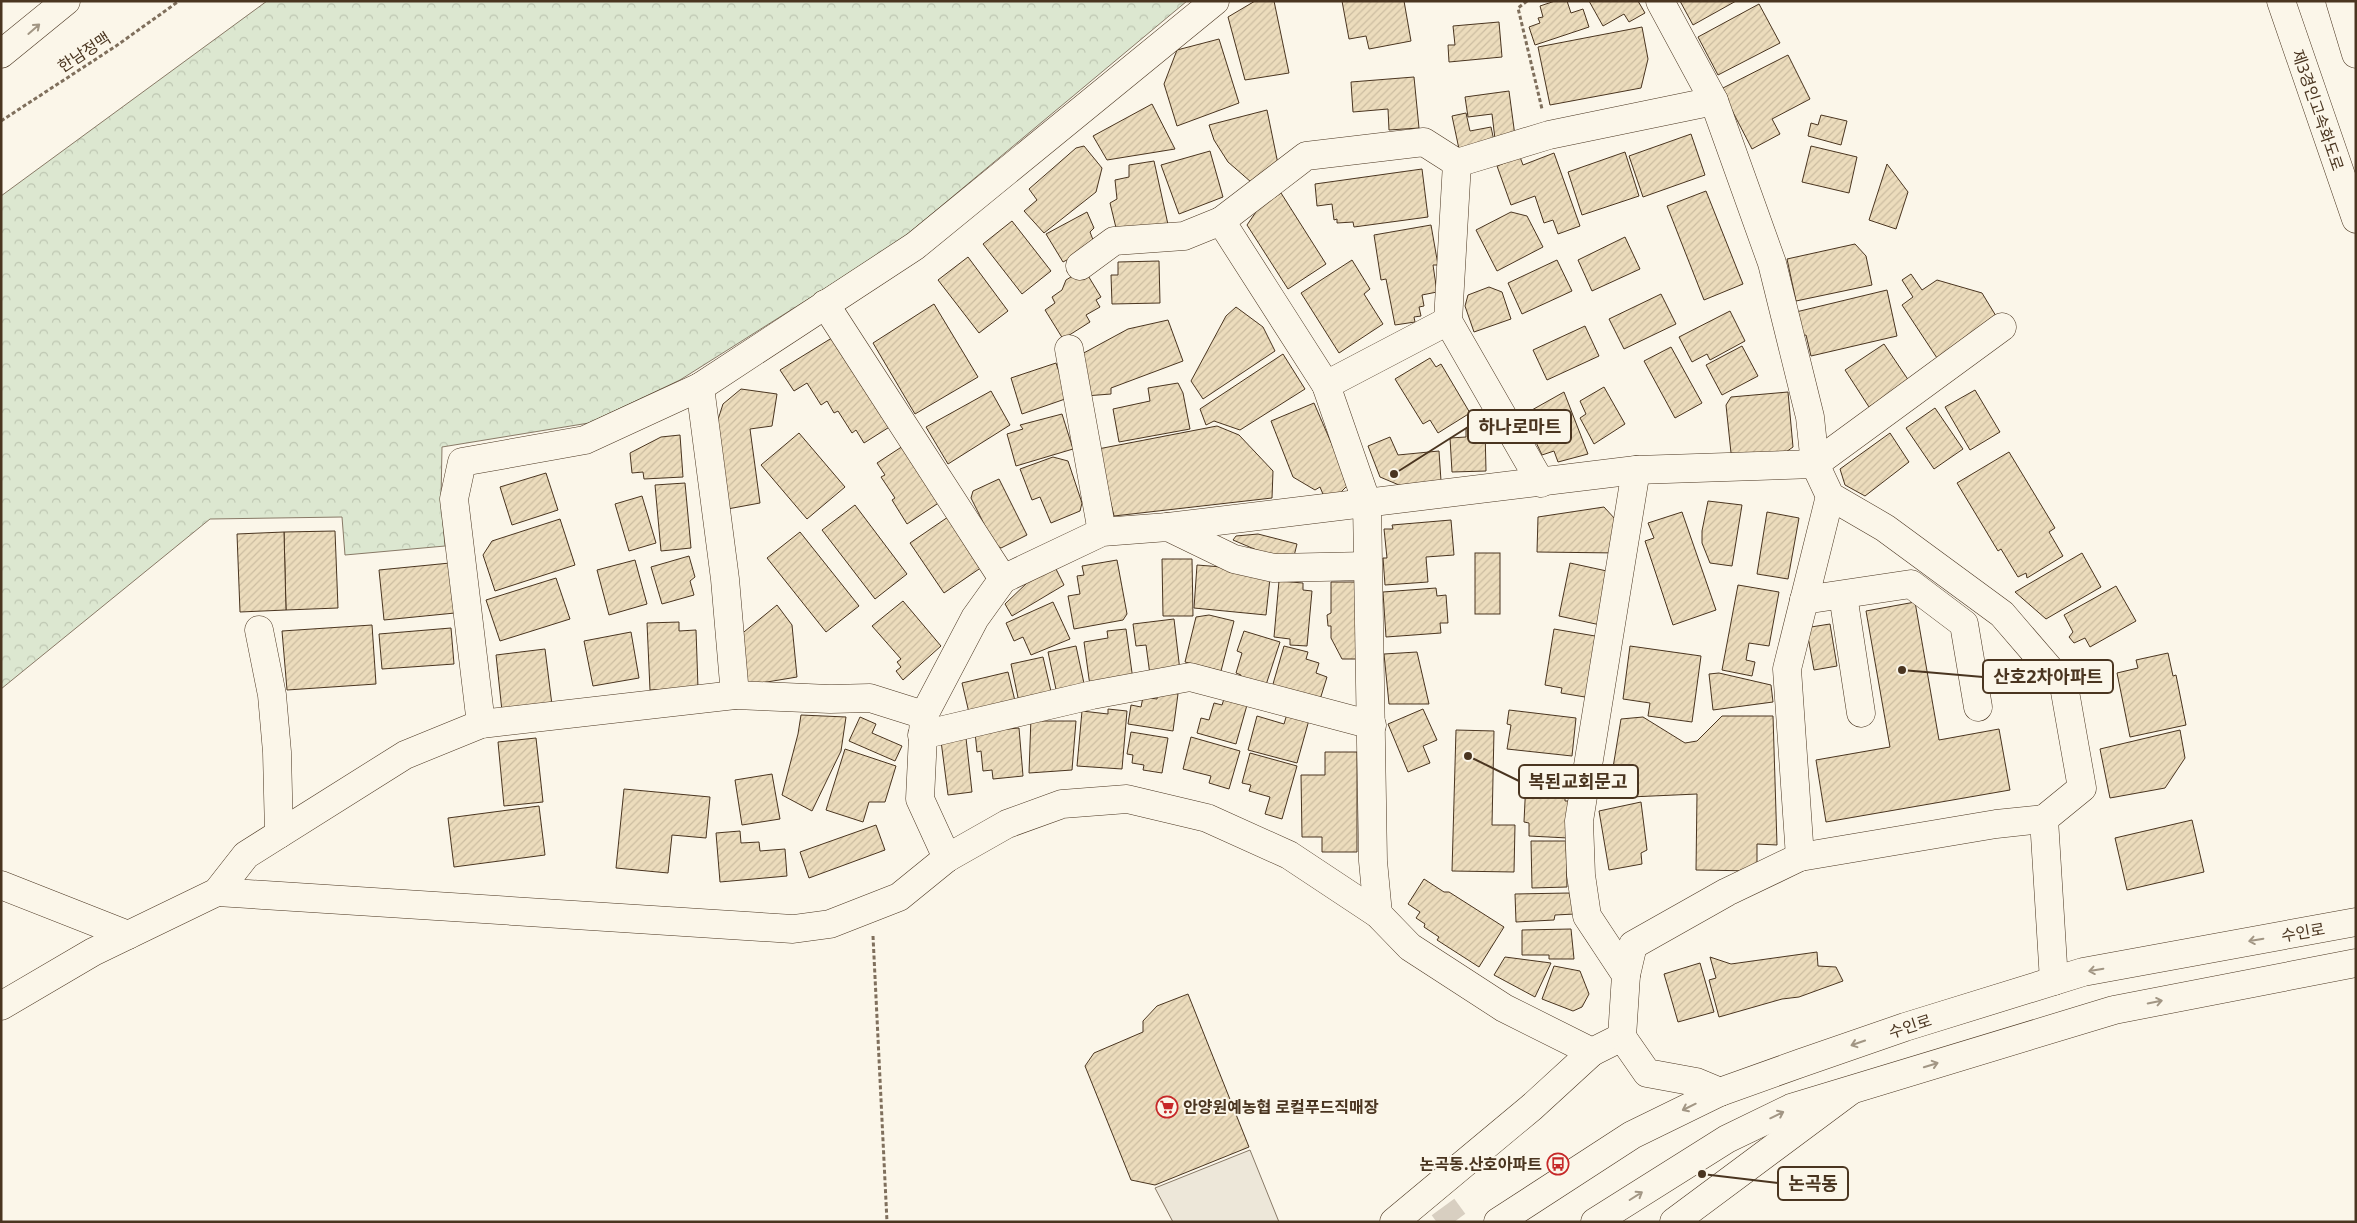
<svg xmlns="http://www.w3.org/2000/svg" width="2357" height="1223" viewBox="0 0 2357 1223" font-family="'Noto Sans','Noto Sans KR',sans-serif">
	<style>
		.forest { fill: url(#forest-crowns); stroke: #887966 }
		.parking { fill: #ede7d9; stroke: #887966 }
		.building { fill: url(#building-hatch); stroke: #4a3520 }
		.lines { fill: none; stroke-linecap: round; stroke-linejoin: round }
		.minor-tunnel { stroke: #d8cfc1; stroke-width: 28; stroke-dasharray: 28 14; stroke-linecap: butt }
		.minor-casing { stroke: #4a3520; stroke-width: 29 }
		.major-casing { stroke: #4a3520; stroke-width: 29 }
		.highway-casing { stroke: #4a3520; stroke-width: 29 }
		.path { stroke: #7f6f5c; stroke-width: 3; stroke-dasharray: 4 2.5; stroke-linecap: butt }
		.minor { stroke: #fbf6e9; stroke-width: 28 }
		.major { stroke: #fbf6e9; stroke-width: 28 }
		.highway { stroke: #fbf6e9; stroke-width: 28 }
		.oneway { stroke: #a29684 }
		.labels { text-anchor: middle; stroke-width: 4; stroke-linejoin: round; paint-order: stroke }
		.street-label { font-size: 16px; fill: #4a3520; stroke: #fbf6e9 }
		.poi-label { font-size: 16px; font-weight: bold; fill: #4a3520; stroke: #fbf6e9; text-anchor: start }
		.leader { fill: none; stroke: #4a3520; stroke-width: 2 }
		.callout-dot { fill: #4a3520; stroke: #fbf6e9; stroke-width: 2 }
		.callout { fill: #fbf6e9; stroke: #4a3520; stroke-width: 2 }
		.callout-label { font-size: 18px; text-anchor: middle; font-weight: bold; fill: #4a3520 }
	</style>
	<defs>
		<pattern id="forest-crowns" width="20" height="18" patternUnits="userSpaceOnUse" patternTransform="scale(1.25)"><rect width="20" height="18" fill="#dce7d0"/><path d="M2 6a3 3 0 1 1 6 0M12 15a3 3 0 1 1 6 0" fill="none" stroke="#bec7b2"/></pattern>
		<pattern id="building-hatch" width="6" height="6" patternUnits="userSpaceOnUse" patternTransform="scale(1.25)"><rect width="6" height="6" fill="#ecdcbc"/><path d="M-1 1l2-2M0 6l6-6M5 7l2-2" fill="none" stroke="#ccbda1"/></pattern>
	</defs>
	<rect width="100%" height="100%" fill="#fbf6e9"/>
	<path class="forest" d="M267,1H1187L897,243L680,380L589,423L442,447L441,500L445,546L345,555L342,517L210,519L1,689V196Z"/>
	<path class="parking" d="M1250,1150L1279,1222H1173L1155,1188Z"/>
	<g class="building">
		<path d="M1255,1H1274L1289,73L1245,80L1228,17Z"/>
		<path d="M1342,1H1404L1411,41L1369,49L1366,36L1349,39Z"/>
		<path d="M1555,1H1567L1571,13L1583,9L1589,27L1535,45L1529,27L1540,23L1538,18L1543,17L1540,6Z"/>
		<path d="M1589,1H1638L1645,13L1629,22L1624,14L1603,26Z"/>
		<path d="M1680,1H1736L1693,25Z"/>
		<path d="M1759,4L1780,43L1718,75L1698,37Z"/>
		<path d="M1499,22L1502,57L1449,62L1448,45H1455L1453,26Z"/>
		<path d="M1642,27L1648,59L1641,88L1550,105L1538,47Z"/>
		<path d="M1219,39L1239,103L1177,126L1164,84L1177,50Z"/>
		<path d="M1788,55L1810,99L1772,119L1780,134L1752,149L1721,89Z"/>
		<path d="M1414,77L1419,128L1389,130L1388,109L1353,112L1351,82Z"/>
		<path d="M1509,91L1515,136L1495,139L1492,114L1468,117L1465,97Z"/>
		<path d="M1152,104L1175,149L1107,160L1093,136Z"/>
		<path d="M1267,110L1278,164L1251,182L1228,162L1214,140L1209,125Z"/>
		<path d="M1466,113L1470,131L1491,127L1494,141L1459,149L1452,116Z"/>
		<path d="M1821,115L1847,121L1841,145L1808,136L1811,123L1818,125Z"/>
		<path d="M1691,134L1705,175L1643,197L1629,156Z"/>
		<path d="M1084,146L1102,168L1096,192L1044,233L1024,211L1037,200L1029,189L1076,148Z"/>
		<path d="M1811,146L1857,157L1849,193L1802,182Z"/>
		<path d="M1210,151L1223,197L1179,214L1161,165Z"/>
		<path d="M1625,152L1639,196L1582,215L1568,172Z"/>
		<path d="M1554,153L1580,226L1558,234L1553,220L1544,223L1535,196L1511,205L1497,166L1520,157L1523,165Z"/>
		<path d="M1154,161L1169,229L1118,236L1110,203L1117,199L1115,180L1129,177V165Z"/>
		<path d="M1887,164L1908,192L1896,229L1869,220Z"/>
		<path d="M1422,169L1428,217L1354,227L1353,222L1337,223V219L1334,220L1332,204L1317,206L1315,184Z"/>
		<path d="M1706,191L1743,284L1704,300L1667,206Z"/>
		<path d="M1281,193L1326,264L1288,289L1247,225L1258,209Z"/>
		<path d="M1087,212L1094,228L1090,232L1095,245L1063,262L1046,234Z"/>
		<path d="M1511,212L1527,216L1543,247L1497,271L1476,230Z"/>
		<path d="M1012,221L1051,271L1022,294L983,244Z"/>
		<path d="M1431,225L1438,265H1433L1437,292L1422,295L1424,306L1419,307L1421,316L1414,317L1415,322L1395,325L1386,279L1381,280L1374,235Z"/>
		<path d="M1625,237L1640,269L1592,291L1578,260Z"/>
		<path d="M1855,244L1866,256L1872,285L1796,301L1787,259Z"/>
		<path d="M968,257L1008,311L979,333L938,280Z"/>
		<path d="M1352,260L1370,289L1364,294L1383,324L1339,353L1301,293Z"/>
		<path d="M1557,260L1572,291L1522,314L1508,283Z"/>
		<path d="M1159,261L1160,303L1112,304L1111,275H1118V262Z"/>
		<path d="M1084,269L1101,297L1096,300L1100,307L1086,315L1090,322L1063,339L1045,310L1055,303L1052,297L1062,290L1066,280Z"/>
		<path d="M1911,274L1922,290L1937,280L1982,293L1996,316L1939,361L1902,305L1913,297L1902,280Z"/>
		<path d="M1489,287L1502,292L1511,319L1474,332L1465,306L1468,295Z"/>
		<path d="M1887,290L1897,336L1811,356L1806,335L1801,336L1796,312Z"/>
		<path d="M1661,294L1676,324L1624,349L1609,319Z"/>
		<path d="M934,304L978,377L915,414L873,343Z"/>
		<path d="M1236,307L1263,327L1275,351L1203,399L1191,381L1226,316Z"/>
		<path d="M1730,311L1745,341L1710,360L1707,354L1692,362L1679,337Z"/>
		<path d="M1168,320L1183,361L1111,388V394L1085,396L1080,355L1128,329Z"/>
		<path d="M1585,326L1599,356L1547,380L1533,350Z"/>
		<path d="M835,336L891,426L864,443L856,430L852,433L838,411L834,413L827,401L821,405L807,383L794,391L780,370Z"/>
		<path d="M1884,344L1909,381L1869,407L1845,370Z"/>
		<path d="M1742,346L1758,376L1722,395L1706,365Z"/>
		<path d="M1671,347L1702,403L1675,418L1644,361Z"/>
		<path d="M1283,354L1305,389L1240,430L1214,421L1206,425L1200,409Z"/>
		<path d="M1430,358L1436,367L1441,364L1470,413L1438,433L1430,420L1423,424L1395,379Z"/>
		<path d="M1056,363L1068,398L1022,414L1011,378Z"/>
		<path d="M1178,383L1183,393L1190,429L1119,442L1113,409L1150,401L1148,388Z"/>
		<path d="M1604,387L1625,424L1594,444L1580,418L1586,414L1580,401Z"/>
		<path d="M741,389L777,394L772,426L750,429L760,503L722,510L714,432L723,404Z"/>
		<path d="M1975,390L2000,432L1970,450L1945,407Z"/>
		<path d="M991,391L1010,425L948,464L926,427Z"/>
		<path d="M1564,392L1588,454L1558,462L1554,451L1542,455L1523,415Z"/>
		<path d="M1788,392L1793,447L1779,457L1731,453L1726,405L1731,397Z"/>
		<path d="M1314,403L1349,484L1335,498L1325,499L1320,487L1315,490L1293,477L1271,421Z"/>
		<path d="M1935,408L1963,449L1934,469L1906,428Z"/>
		<path d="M1062,414L1073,449L1016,466L1007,434L1023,429L1020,425Z"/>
		<path d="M1217,426L1239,435L1273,471L1272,498L1114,516L1098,449Z"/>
		<path d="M1466,428H1485L1486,471L1452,472L1450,438L1466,437Z"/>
		<path d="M799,433L845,487L807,519L761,465Z"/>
		<path d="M1890,433L1909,462L1865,496L1845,485L1840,469Z"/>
		<path d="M680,435L683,477L644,479L643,472L632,473L630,453L661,437Z"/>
		<path d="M1390,437L1398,455L1439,451L1441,481L1399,485L1380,477L1368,446Z"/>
		<path d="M903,446L940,502L907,524L892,500L895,498L881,477L885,475L877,463Z"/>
		<path d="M2009,452L2055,528L2049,532L2063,556L2027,578L2026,573L2018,577L2001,549L1998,551L1957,483Z"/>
		<path d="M1053,457L1068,461L1082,503L1080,511L1051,523L1040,497L1032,500L1020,469Z"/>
		<path d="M546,473L558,510L512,525L500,487Z"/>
		<path d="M999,479L1027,535L1001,548L994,544L971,498L973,491Z"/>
		<path d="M685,483L691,548L661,551L655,485Z"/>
		<path d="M642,496L656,543L629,551L615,504Z"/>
		<path d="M1708,501L1742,505L1732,566L1710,563L1702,543V531Z"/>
		<path d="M855,505L907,574L875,599L822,530Z"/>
		<path d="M1604,507L1616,520L1618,553L1537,552L1538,517Z"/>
		<path d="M1682,512L1716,610L1673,625L1645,541L1654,538L1648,523Z"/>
		<path d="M1767,512L1799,518L1788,579L1757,574Z"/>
		<path d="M948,517L982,567L944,593L910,543Z"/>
		<path d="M560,519L575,565L495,591L483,555L492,541Z"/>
		<path d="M1451,520L1454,555L1426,557L1428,582L1385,585L1383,558H1387L1384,529H1393L1392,525Z"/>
		<path d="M335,531L338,608L286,610L284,532Z"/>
		<path d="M284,532L286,610L240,612L237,534Z"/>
		<path d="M800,532L859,606L826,632L767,558Z"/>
		<path d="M1258,534L1297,544L1293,560L1259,551L1233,540L1236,536Z"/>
		<rect x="1475" y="553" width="25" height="61"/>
		<path d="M2082,553L2101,587L2046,619L2015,592Z"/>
		<path d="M689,556L695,577L690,581L694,595L662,604L651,567Z"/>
		<path d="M1162,559H1192L1193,616H1163Z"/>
		<path d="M635,560L647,604L609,615L597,570Z"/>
		<path d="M1117,560L1127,614L1123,620L1074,629L1068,596L1080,594L1077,576L1084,575L1082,566Z"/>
		<path d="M450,563L455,613L384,620L379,570Z"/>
		<path d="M1570,563L1616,573L1605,626L1559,616Z"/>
		<path d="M1197,565L1247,569L1270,578L1266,615L1194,608Z"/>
		<path d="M1055,567L1064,585L1012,616L1005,604L1029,581Z"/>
		<path d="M556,578L570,619L500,641L486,600Z"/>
		<path d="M1279,581L1303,583V590L1312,591L1307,646L1290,645V639L1274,637Z"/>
		<path d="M1331,582H1357V659H1342L1331,638V626H1328L1327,615L1331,613Z"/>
		<path d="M1738,585L1779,592L1769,646L1749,643L1746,660L1755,662L1752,676L1722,670Z"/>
		<path d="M2116,586L2136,621L2090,647L2085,638L2074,643L2069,637L2073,632L2064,615Z"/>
		<path d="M1436,588L1437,596L1446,595L1448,623H1440L1441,633L1386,637L1383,592Z"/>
		<path d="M903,601L941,646L903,680L896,671L901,667L897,662L901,659L872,626Z"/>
		<path d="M1053,602L1070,639L1031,655L1023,637L1014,641L1006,623Z"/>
		<path d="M1915,602L1939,740L1999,729L2010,790L1826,822L1816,760L1890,747L1866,611Z"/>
		<path d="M777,605L792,625L797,677L743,686L739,636Z"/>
		<path d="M1209,615L1234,621L1221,671L1185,662L1196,617Z"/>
		<path d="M1174,619L1180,671L1150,675L1146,645L1136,646L1133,624Z"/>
		<path d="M679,622V631L696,630L698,688L650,690L647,623Z"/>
		<path d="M1830,624L1837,666L1814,670L1808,637L1811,627Z"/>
		<path d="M372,625L376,684L287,690L282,631Z"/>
		<path d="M451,628L454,664L382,669L379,634Z"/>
		<path d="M1126,629L1133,680L1090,686L1084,642L1108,638L1107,631Z"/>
		<path d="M1554,629L1601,637L1591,698L1561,693L1562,688L1545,685Z"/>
		<path d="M1244,631L1280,642L1264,691L1239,683L1241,675L1236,673L1242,653L1237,651Z"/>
		<path d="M631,632L639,678L593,686L584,641Z"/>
		<path d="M1076,646L1085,688L1057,694L1048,652Z"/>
		<path d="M1284,646L1308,652L1306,659L1319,663L1316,673L1327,677L1318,706L1271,691Z"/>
		<path d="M1630,646L1701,656L1692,722L1648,716L1650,703L1623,699Z"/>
		<path d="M545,649L552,705L502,711L496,655Z"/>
		<path d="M1417,652L1429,704H1389L1384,654Z"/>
		<path d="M2168,653L2173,676L2176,675L2186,725L2130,737L2117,673L2138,668L2136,660Z"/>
		<path d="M1043,657L1053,700L1020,707L1011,664Z"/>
		<path d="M1008,672L1016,705L970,717L962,683Z"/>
		<path d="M1719,673L1771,685L1773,702L1713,710L1709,674Z"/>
		<path d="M1158,691L1178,694L1173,731L1128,724L1131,705L1141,707L1143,697L1157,699Z"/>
		<path d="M1224,699L1247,705L1236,744L1197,733L1201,718L1209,720L1214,703L1222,705Z"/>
		<path d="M1108,709L1127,711L1122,769L1077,766L1082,711L1108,714Z"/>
		<path d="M1423,709L1437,740L1423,746L1430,763L1408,772L1388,724Z"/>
		<path d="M1509,710L1576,718L1572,756L1507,749L1511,725L1507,724Z"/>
		<path d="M1287,714L1309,720L1297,763L1248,750L1257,716L1284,724Z"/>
		<path d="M801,715L846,717L841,751L812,811L782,795L798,734Z"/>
		<path d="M1722,716H1773L1777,845L1757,844V871L1696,870L1697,794L1608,798L1621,719L1643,717L1685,743L1697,741Z"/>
		<path d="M860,717L876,724L872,733L902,746L895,761L849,741Z"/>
		<path d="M1031,717H1042V721H1076L1072,770L1029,773Z"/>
		<path d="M1019,728L1023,776L993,779L992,770L983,771L981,751L977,752L975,732Z"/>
		<path d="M1456,730L1494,731L1492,825H1515L1514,872L1452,871Z"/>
		<path d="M2180,730L2185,758L2165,788L2110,798L2100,749Z"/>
		<path d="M1131,732L1168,738L1162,773L1143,770L1144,765L1132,763L1133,755L1127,754Z"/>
		<path d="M1191,737L1240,751L1229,789L1209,783L1211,776L1183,769Z"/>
		<path d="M536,738L543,802L504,806L498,742Z"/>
		<path d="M966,738L972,792L948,795L941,741Z"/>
		<path d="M845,749L896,766L885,802H869L863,822L826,810Z"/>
		<path d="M1325,752H1357V852H1322V837H1302L1301,775H1325Z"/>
		<path d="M1250,753L1297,766L1282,819L1265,814L1270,797L1249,791L1251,785L1242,783Z"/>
		<path d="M772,774L780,819L742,825L735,780Z"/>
		<path d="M1526,780L1546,781V784L1565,786V801H1570L1568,838L1529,836V823L1524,822Z"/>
		<path d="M624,789L710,797L706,838L672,835L668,873L616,868Z"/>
		<path d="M1641,802L1647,850L1641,853L1642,864L1609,870L1599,811Z"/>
		<path d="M539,806L545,855L454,867L448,818Z"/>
		<path d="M2192,820L2204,872L2127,890L2115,838Z"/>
		<path d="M876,825L885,850L809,878L800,852Z"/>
		<path d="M740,831L741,843L759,842L760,851L785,849L787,876L720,882L716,833Z"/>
		<path d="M1531,841H1566L1567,887L1532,888Z"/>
		<path d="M1424,879L1444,892H1449L1504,927L1479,967L1437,940L1439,937L1424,927L1425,924L1416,918L1420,912L1408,904Z"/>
		<path d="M1569,893L1575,914L1555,915L1554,920L1516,922L1515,894Z"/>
		<path d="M1571,929L1574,959H1549V955H1522V930Z"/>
		<path d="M1817,952L1818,966L1836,967L1843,981L1799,997L1782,999L1719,1017L1709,980L1716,978L1710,957L1731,964Z"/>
		<path d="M1505,957L1551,963L1535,997L1494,975Z"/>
		<path d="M1700,963L1714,1012L1678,1022L1664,974Z"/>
		<path d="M1554,966L1580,971L1589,994L1582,1007L1573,1011L1542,999Z"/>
		<path d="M1188,994L1249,1147L1155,1185L1131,1180L1085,1066L1094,1053L1143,1032V1021L1157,1006Z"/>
	</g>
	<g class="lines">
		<path class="minor-tunnel" d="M1443,1207L1454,1222"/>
		<g class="minor-casing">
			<g id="minor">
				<path d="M1660,1L1714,101L1772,263L1810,417L1815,464L1830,496L1885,528L2002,614L2064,686L2082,788L2044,819L2054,981"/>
				<path d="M1080,266L1114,241L1184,236L1221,221"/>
				<path d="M825,304L1003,579"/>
				<path d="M1069,349L1102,532"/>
				<path d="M1326,385L1448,321"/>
				<path d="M700,387L725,579L735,695"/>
				<path d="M1541,483L1448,321L1457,163L1549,135L1714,101"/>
				<path d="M1168,527L1636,470L1815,464L2002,327"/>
				<path d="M1843,595L1861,713"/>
				<path d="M1804,600L1911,584L1964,624L1978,707"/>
				<path d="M259,630L272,695L277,752L279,834"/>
				<path d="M481,724L454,499L462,462L585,440L700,387L915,246L1215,1"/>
				<path d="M922,735L1092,695L1190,677L1372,725"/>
				<path d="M1800,857L1787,669L1830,496"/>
				<path d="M947,858L920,799L924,715L975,618L1003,579L1102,532L1168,527L1234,559L1274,568L1367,566"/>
				<path d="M1,885L128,935"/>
				<path d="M217,892L793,929L830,924L899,897L947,858L1007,824L1062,804L1127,799L1207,818L1289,855L1378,914L1410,947L1504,1008L1592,1052L1622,1037L1647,1073L1696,1082L1720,1092"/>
				<path d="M1378,914L1373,861L1367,503L1326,385L1221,221L1306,156L1424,142L1457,163"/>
				<path d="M1626,975L1633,945L1727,892L1800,857L1996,824L2044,819"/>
				<path d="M1,1006L93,952L217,892L246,855L405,755L481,724L735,695L830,699L870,698L924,715"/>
				<path d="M1622,1037L1626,975L1587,916L1581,875L1579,821L1636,470"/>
				<path d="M1394,1222L1532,1107L1592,1052"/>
				<path d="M1674,1222L1850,1091"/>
			</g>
		</g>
		<g class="major-casing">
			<g id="major">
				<path d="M1498,1222L1632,1135L1720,1092L1801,1063L1905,1027L2083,972L2356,922"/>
				<path d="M1595,1222L1727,1139L1791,1108L2114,1010L2356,963"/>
			</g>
		</g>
		<g class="highway-casing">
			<g id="highway">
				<path d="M2281,1L2356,219"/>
				<path d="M2340,1L2356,54"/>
				<path d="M1,54L66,1"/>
			</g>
		</g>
		<g class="path">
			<path d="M1527,1L1518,8L1542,109"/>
			<path d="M1,121L116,46L179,1"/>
			<path d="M873,936L887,1222"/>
		</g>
		<use href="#minor" class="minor"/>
		<use href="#major" class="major"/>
		<use href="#highway" class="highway"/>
	</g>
	<defs><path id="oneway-shaft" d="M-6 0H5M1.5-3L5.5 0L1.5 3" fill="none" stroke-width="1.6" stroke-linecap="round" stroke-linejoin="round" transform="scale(1.25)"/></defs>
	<g class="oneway">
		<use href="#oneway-shaft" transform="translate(34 29) rotate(-41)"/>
		<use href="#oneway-shaft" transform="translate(2256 940) rotate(170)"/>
		<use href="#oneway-shaft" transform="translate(2096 970) rotate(170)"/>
		<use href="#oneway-shaft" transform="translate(2155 1002) rotate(-11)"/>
		<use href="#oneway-shaft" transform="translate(1858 1043) rotate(161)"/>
		<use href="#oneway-shaft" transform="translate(1931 1065) rotate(-17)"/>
		<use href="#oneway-shaft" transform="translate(1689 1107) rotate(154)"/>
		<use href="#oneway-shaft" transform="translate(1777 1115) rotate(-26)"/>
		<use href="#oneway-shaft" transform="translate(1636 1196) rotate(-32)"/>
	</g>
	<defs>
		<g id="supermarket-ring" transform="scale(1.125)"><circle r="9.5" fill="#fbf6e9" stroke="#c62828" stroke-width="1.5"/><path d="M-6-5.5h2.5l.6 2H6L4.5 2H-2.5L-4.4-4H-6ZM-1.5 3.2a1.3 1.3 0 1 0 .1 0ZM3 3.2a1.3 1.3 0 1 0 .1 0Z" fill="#c62828"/></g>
		<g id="bus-ring" transform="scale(1.125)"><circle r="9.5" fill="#fbf6e9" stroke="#c62828" stroke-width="1.5"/><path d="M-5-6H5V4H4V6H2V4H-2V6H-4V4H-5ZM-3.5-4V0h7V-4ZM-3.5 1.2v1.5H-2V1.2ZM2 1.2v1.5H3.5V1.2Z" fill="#c62828"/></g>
	</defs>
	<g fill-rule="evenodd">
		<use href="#supermarket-ring" x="1167" y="1107"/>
		<use href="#bus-ring" x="1558" y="1164"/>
	</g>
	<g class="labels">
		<g class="street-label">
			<text transform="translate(84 52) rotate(-33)" y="6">한남정맥</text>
			<text transform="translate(2318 110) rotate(71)" y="6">제3경인고속화도로</text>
			<text transform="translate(2303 932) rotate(-10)" y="6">수인로</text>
			<text transform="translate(1910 1026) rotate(-18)" y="6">수인로</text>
		</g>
		<g class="poi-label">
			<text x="1183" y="1113">안양원예농협 로컬푸드직매장</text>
			<text x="1542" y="1170" text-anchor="end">논곡동.산호아파트</text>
		</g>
	</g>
	<path class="leader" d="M1394 474L1468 427M1902 670L1983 677M1468 756L1519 781M1702 1174L1778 1183"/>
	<g class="callout-dot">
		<circle cx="1394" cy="474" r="5"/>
		<circle cx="1902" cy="670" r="5"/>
		<circle cx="1468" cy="756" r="5"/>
		<circle cx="1702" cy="1174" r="5"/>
	</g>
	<g class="callout">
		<rect x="1468" y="410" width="103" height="33" rx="5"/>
		<rect x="1983" y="660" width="130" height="33" rx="5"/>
		<rect x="1519" y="765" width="119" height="33" rx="5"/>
		<rect x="1778" y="1167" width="70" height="33" rx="5"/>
	</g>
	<g class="callout-label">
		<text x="1520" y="433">하나로마트</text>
		<text x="2048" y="683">산호2차아파트</text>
		<text x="1578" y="788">복된교회문고</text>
		<text x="1813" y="1190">논곡동</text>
	</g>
	<rect width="2357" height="1223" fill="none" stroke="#4a3520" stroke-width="5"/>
</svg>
